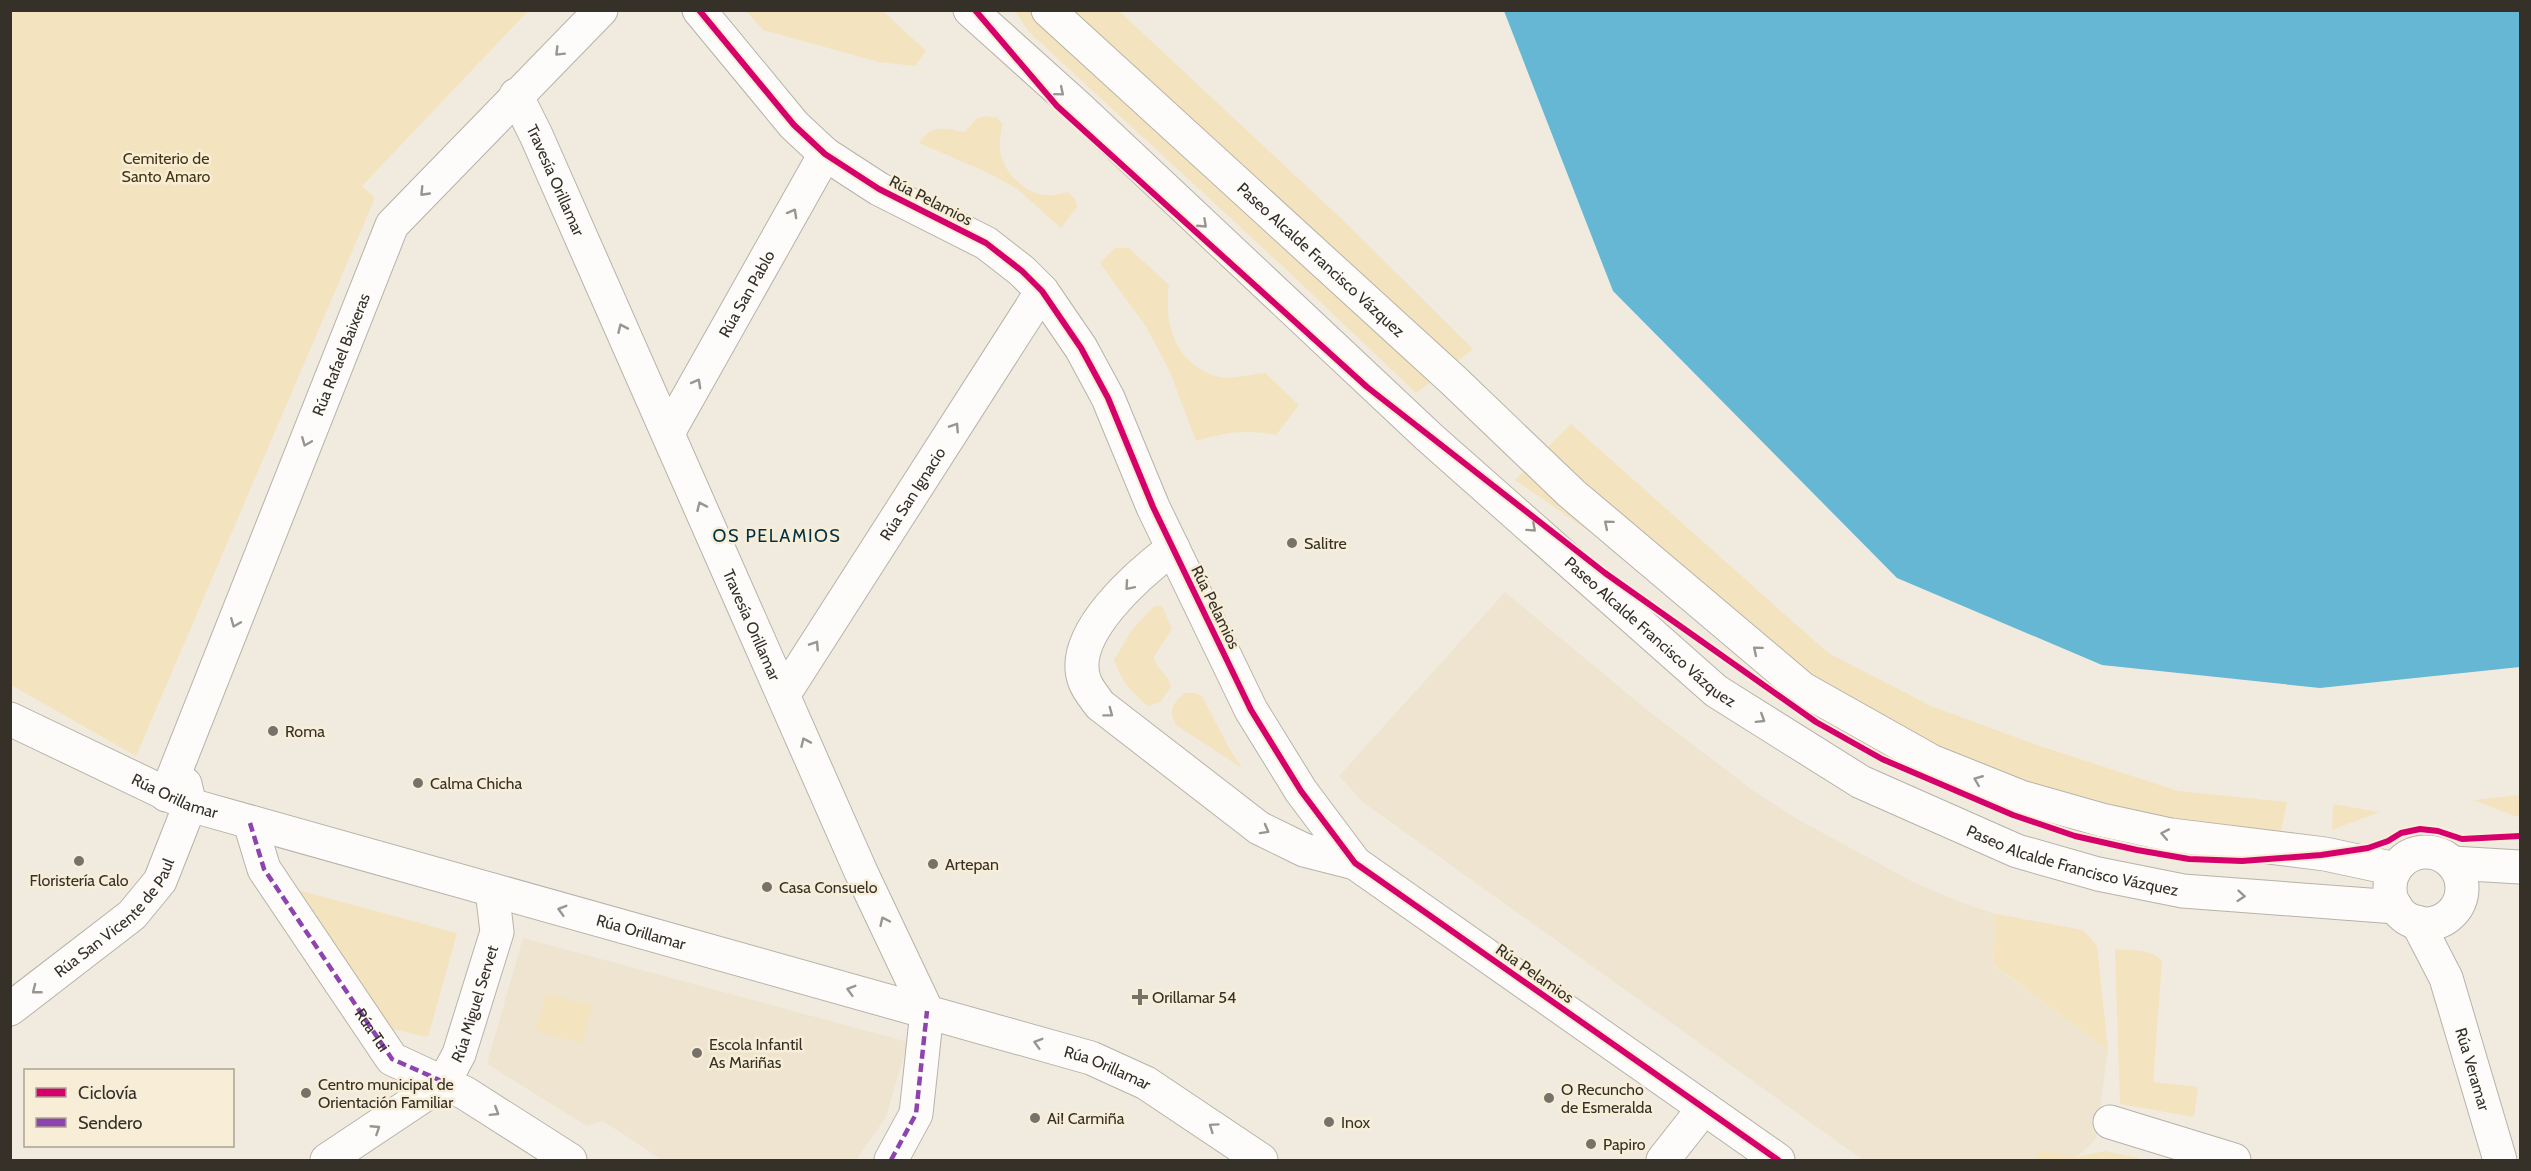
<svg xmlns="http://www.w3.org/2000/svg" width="2531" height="1171" viewBox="0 0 2531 1171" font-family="Cabin,sans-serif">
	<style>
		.built { fill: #eee4d0 }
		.green { fill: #f3e3be }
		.water { fill: #66b7d4 }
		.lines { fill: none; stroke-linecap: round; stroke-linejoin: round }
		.minor-casing { stroke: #b7b2a9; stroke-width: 35 }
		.major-casing { stroke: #b7b2a9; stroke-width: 35 }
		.minor { stroke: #fdfcfa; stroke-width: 33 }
		.major { stroke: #fdfcfa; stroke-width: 33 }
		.quiet { stroke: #8e44ad; stroke-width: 4.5; stroke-dasharray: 9 4.5; stroke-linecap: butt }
		.cycleway-casing { stroke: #f8eed8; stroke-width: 10 }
		.cycleway { stroke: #d6006c; stroke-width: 6 }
		.oneway { stroke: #999692 }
		.poi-dot { fill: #777269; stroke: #f8eed8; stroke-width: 2 }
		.labels { text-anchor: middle; stroke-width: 5; stroke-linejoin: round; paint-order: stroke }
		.park-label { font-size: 16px; fill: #46360e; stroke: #f8eed8 }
		.street-label { font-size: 16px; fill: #353129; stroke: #f8eed8 }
		.poi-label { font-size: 16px; fill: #353129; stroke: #f8eed8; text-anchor: start }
		.neighbourhood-label { font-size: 18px; letter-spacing: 1.5px; fill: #003245; stroke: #f8eed8 }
	</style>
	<rect width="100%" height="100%" fill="#f1ebdf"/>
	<g class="built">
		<path d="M1505,592L1646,709L1755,792L1799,820L1913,882L1960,902L1996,914L1993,965L2108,1050L2096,1139L2077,1157L2042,1150L2034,1160H1863L1364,803L1339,776Z"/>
		<path d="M523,938L908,1042L886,1117L856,1160H662L603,1121L587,1126L487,1064Z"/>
	</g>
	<g class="green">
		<path d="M11,10L528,11L362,186L375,198L136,756L11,685Z"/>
		<path d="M746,11H883L926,51L915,66L879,62L763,30Z"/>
		<path d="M1015,11H1119L1348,225L1473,349L1416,393L1290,273L1029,32Z"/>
		<path d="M986,116L997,118L1002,123C1002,131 999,139 1000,147C1000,166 1018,187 1035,193C1046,197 1057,195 1068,192L1075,199L1077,207L1061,228L1016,188L984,171L919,143C932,123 945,129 965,132L976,119Z"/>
		<path d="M1115,248H1129L1169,285C1163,324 1176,366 1219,377C1231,380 1251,374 1265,373L1299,405L1276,435C1247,429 1224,432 1196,441L1170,372L1147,328L1100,263Z"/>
		<path d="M1571,424L1828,653L1931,706L2037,745L2178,791L2287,802L2279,840L2195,832L1897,744L1515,480Z"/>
		<path d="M1154,606H1162L1172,629L1154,656C1156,670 1169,674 1171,687L1160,702L1149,706C1132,695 1121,679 1114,660L1132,630Z"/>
		<path d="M1185,693H1195L1202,696L1229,748L1242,768L1176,725C1168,711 1173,702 1185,693Z"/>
		<path d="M2520,795V816H2514L2474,800Z"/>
		<path d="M2333,804L2379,812L2332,830Z"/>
		<path d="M287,887L457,933L428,1037L387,1028Z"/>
		<path d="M1996,914L2083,930L2097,946L2108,1050L1993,964Z"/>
		<path d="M2115,949C2131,951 2153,948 2162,962L2153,1082L2198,1087L2194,1117L2120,1104Z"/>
		<path d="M546,994L592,1005L583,1043L536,1031Z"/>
		<path d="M2041,1150L2077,1157L2105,1151L2138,1158L2137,1160H2034Z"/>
	</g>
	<path class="water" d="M1504,11H2520V667L2320,688L2102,665L1897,578L1613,291Z"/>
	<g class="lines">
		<g class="minor-casing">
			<g id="minor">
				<path d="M699,10L794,125L825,154L879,189L986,243L1022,271L1042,291L1081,348L1108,398L1153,507L1251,710L1301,791L1355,863L1778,1160"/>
				<path id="s1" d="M516,95L536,135L861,872L927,1011L916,1114L891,1160"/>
				<path id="s2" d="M668,433L825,154"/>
				<path d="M1173,548C1141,572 1066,635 1085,682C1088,690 1095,698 1100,705L1259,828L1304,850L1355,863"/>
				<path id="s3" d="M784,694L1042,291"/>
				<path id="s4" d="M10,719L190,805L1091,1058L1146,1083L1261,1160"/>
				<path id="s5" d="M166,795L392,225L601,10"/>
				<path d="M250,823L264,869L392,1059L465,1093L570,1160"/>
				<path id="s6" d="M10,1009L132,915L160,881L190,805L185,784"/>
				<path d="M2110,1122L2234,1160"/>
				<path id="s7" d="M327,1160L444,1082L459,1054L497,932L492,890"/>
				<path d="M1663,1160L1704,1108"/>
			</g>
		</g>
		<g class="major-casing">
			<g id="major">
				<path id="s8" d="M970,10L1079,108L1429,437L1716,691L1861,782L2017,851L2098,874L2183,891L2396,907"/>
				<path id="s9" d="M1048,10L1453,380L1571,493L1803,689L1931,761L2021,797L2102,820L2171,835L2325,854L2395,869"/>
				<circle cx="2426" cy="888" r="36"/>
				<path d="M2452,863L2520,867"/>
				<path id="s10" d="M2417,922L2446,978L2500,1160"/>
			</g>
		</g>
		<use href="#minor" class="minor"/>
		<use href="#major" class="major"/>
		<g class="quiet">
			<path id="s11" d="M250,823L264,869L392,1059L444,1082"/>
			<path d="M891,1160L916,1114L927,1011"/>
		</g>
		<g class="cycleway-casing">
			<g id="cycleway">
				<path d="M699,10L794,125L825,154L879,189L986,243L1022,271L1042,291L1081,348L1108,398L1153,507L1251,710L1301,791L1355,863L1778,1160"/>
				<path d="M975,10L1057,106L1367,387L1605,573L1816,722L1882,759L2013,815L2075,836L2137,850L2189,859L2242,861L2321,855L2368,848L2388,841L2401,833L2420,829L2438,831L2462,839L2520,836"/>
			</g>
		</g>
		<use href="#cycleway" class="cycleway"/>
	</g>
	<defs><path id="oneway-chevron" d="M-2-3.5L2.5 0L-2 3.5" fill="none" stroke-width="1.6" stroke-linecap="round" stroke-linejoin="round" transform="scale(1.5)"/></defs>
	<g class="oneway">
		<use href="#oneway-chevron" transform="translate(559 52) rotate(135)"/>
		<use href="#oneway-chevron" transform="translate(1060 92) rotate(40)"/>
		<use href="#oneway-chevron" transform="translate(424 192) rotate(134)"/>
		<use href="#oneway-chevron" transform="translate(793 213) rotate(-61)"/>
		<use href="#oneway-chevron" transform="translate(1203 224) rotate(43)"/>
		<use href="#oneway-chevron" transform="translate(622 328) rotate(-114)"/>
		<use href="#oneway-chevron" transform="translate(697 383) rotate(-61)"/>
		<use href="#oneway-chevron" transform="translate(955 427) rotate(-57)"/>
		<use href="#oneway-chevron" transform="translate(306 442) rotate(112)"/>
		<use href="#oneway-chevron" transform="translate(701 506) rotate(-114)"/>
		<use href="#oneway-chevron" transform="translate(1608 524) rotate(-140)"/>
		<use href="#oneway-chevron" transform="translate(1532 528) rotate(42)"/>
		<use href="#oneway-chevron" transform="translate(1129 586) rotate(131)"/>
		<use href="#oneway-chevron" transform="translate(235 623) rotate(112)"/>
		<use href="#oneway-chevron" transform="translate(815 645) rotate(-57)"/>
		<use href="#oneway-chevron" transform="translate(1757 650) rotate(-140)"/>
		<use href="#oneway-chevron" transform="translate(1109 713) rotate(37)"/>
		<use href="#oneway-chevron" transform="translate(1761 719) rotate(32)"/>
		<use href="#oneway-chevron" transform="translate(805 742) rotate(-114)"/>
		<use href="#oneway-chevron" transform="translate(1978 780) rotate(-158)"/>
		<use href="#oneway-chevron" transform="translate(1265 830) rotate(29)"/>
		<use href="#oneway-chevron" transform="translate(2165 834) rotate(-169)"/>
		<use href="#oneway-chevron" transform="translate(2241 896) rotate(5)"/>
		<use href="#oneway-chevron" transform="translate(562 910) rotate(-164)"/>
		<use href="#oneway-chevron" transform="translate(884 921) rotate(-115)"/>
		<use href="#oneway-chevron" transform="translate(36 990) rotate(142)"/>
		<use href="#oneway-chevron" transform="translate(851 990) rotate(-164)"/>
		<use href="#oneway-chevron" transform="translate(1038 1043) rotate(-164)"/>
		<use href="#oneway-chevron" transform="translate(495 1112) rotate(32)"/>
		<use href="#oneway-chevron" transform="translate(1213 1127) rotate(-145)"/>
		<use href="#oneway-chevron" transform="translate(376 1129) rotate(-33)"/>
	</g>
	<g class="poi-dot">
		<circle cx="1292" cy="543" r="6"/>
		<circle cx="273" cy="731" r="6"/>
		<circle cx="418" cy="783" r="6"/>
		<circle cx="79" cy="861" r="6"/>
		<circle cx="933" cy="864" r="6"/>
		<circle cx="767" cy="887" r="6"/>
		<path d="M1137 988h6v6h6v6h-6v6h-6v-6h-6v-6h6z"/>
		<circle cx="697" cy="1053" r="6"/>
		<circle cx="306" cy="1093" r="6"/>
		<circle cx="1549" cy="1098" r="6"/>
		<circle cx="1035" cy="1118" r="6"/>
		<circle cx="1329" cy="1122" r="6"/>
		<circle cx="1591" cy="1144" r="6"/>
	</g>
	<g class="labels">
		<g class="park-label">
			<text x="166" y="164">Cemiterio de<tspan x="166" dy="18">Santo Amaro</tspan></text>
		</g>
		<g class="street-label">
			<text dy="6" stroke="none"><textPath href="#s1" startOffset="94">Travesía Orillamar</textPath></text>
			<text transform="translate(931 200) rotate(27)" y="6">Rúa Pelamios</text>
			<text dy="6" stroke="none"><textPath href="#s9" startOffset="370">Paseo Alcalde Francisco Vázquez</textPath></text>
			<text dy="6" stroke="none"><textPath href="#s2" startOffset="160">Rúa San Pablo</textPath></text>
			<text dy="6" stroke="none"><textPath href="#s5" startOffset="474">Rúa Rafael Baixeras</textPath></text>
			<text dy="6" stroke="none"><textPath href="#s3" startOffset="238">Rúa San Ignacio</textPath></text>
			<text transform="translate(1216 607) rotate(64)" y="6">Rúa Pelamios</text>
			<text dy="6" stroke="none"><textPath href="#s1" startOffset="580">Travesía Orillamar</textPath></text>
			<text dy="6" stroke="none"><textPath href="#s8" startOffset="922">Paseo Alcalde Francisco Vázquez</textPath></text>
			<text dy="6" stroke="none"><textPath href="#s4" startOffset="182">Rúa Orillamar</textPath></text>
			<text dy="6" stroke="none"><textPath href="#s8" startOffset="1408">Paseo Alcalde Francisco Vázquez</textPath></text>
			<text dy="6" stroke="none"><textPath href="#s6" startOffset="140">Rúa San Vicente de Paul</textPath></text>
			<text dy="6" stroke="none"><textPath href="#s4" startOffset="668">Rúa Orillamar</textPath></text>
			<text transform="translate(1535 973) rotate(35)" y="6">Rúa Pelamios</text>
			<text dy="6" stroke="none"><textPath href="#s7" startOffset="225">Rúa Miguel Servet</textPath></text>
			<text dy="6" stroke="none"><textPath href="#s11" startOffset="242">Rúa Tui</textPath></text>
			<text dy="6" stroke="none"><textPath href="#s4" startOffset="1154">Rúa Orillamar</textPath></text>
			<text dy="6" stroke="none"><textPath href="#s10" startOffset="158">Rúa Veramar</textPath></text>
		</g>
		<g class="poi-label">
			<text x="1304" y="549">Salitre</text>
			<text x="285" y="737">Roma</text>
			<text x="430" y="789">Calma Chicha</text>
			<text x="945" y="870">Artepan</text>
			<text x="79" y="886" text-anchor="middle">Floristería Calo</text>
			<text x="779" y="893">Casa Consuelo</text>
			<text x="1152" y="1003">Orillamar 54</text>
			<text x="709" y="1050">Escola Infantil<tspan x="709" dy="18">As Mariñas</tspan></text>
			<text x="318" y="1090">Centro municipal de<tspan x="318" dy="18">Orientación Familiar</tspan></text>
			<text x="1561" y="1095">O Recuncho<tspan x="1561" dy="18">de Esmeralda</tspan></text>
			<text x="1047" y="1124">Ai! Carmiña</text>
			<text x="1341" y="1128">Inox</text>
			<text x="1603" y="1150">Papiro</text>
		</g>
		<g class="neighbourhood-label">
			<text x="777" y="542">OS PELAMIOS</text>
		</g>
	</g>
	<rect width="2531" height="1171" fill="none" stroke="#353129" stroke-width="24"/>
	<rect x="24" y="1069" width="210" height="78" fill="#f8eed8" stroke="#aaa292" stroke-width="1.5"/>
	<rect x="36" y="1088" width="30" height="9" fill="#d6006c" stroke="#aaa292" stroke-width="1.5"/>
	<text x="78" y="1099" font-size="18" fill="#353129">Ciclovía</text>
	<rect x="36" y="1118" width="30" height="9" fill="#8e44ad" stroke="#aaa292" stroke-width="1.5"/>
	<text x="78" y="1129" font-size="18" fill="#353129">Sendero</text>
</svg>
